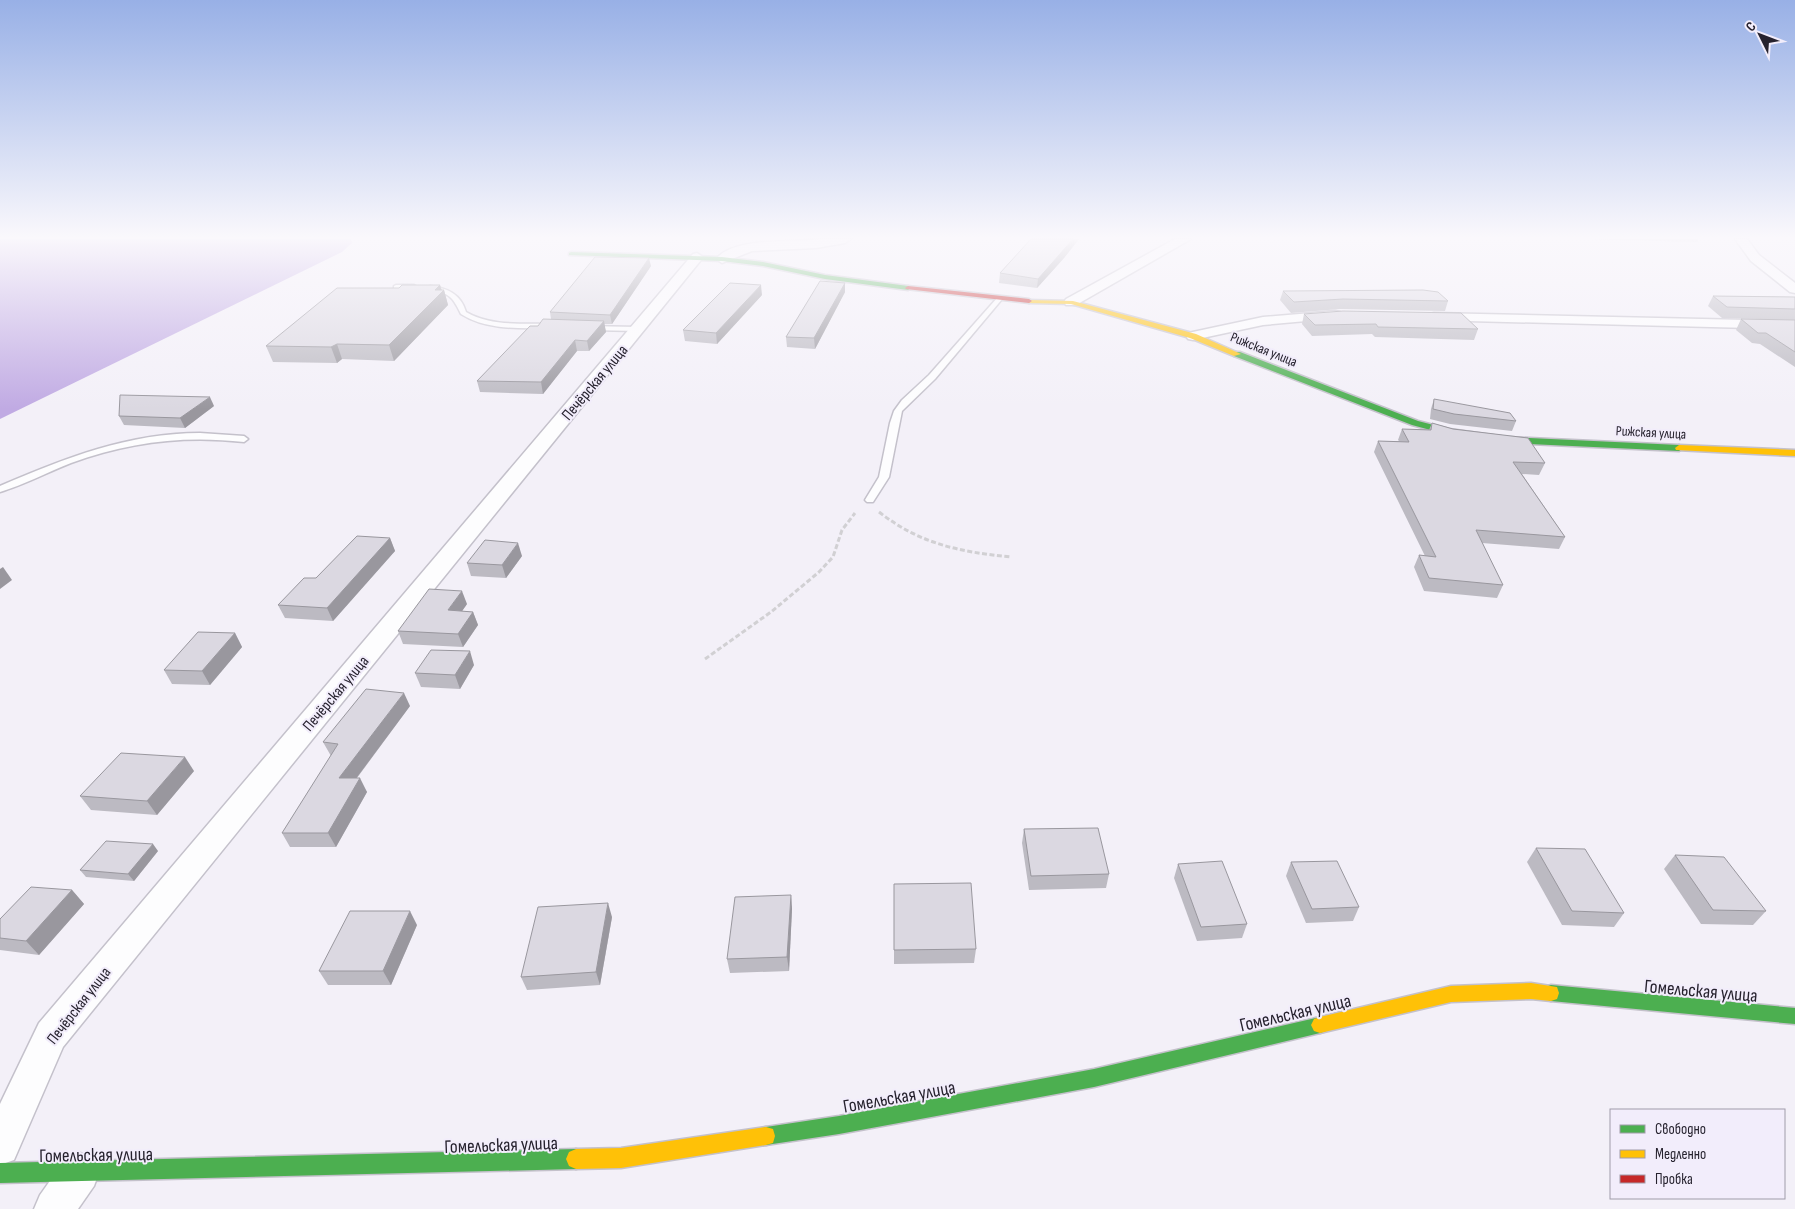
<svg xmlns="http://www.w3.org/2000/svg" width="1795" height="1209" viewBox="0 0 1795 1209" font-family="'Sofia Sans Condensed',sans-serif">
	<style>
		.water { fill: #c0aae3 }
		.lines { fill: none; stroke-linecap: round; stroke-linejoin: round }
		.lane-casing { stroke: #c4c1cb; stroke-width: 3 }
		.street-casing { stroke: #c4c1cb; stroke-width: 3 }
		.fast-casing { stroke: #c4c1cb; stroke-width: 3 }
		.slow-casing { stroke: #c4c1cb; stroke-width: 3 }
		.jam-casing { stroke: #c4c1cb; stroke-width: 3 }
		.path { stroke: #d1d0d3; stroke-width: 3; stroke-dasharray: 5 2.5; stroke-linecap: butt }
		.lane { fill: #fdfdfe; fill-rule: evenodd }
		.street { fill: #fdfdfe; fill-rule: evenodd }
		.fast { fill: #4caf50; fill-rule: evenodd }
		.slow { fill: #ffc107; fill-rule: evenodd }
		.jam { fill: #c62828; fill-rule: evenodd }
		.wall { fill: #bcbac2 }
		.shaded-wall { fill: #99979e }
		.building { fill: #dbd8e1; stroke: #99979e }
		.labels { text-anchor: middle; stroke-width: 4; stroke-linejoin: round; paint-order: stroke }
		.far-street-label { font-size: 14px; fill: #26222e; stroke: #f2edfb }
		.street-label { font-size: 16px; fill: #26222e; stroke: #f2edfb }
		.near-street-label { font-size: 19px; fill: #26222e; stroke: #f2edfb }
	</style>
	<rect width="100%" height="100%" fill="#f3f0f8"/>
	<path class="water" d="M0,239H351L352,243L342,252L0,419Z"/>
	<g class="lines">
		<g class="lane-casing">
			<g id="lane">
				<path d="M396,285H414L417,287L414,289L394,288V286Z"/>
				<path d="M430,286C447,288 461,294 466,312C492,327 524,323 553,324L557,326L553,328C522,328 488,331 461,314C452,295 448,293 428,289V287Z"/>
				<path d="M998,297L1003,298L935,379L902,411L889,477L873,502H867L865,500L879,477L890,423L894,411L902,400L929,375Z"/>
				<path d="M586,326L638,327L642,329L638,331L589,330L585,328Z"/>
				<path d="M200,433L244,436L248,439L244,442C184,435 128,442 71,463C48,472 24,485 0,492V486C65,458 129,433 200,433Z"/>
			</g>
		</g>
		<g class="street-casing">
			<g id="street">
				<path d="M824,239H851L845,243L816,248L752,251L722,263L716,259C735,236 796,243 824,239Z"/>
				<path d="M1175,239H1191L1076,305H1066L1064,302L1066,299Z"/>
				<path d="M1735,239H1747L1759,255L1795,283V293L1790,292L1751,261Z"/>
				<path d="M697,253L703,257L701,260L63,1047L14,1160L0,1165V1104L39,1023L693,254Z"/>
				<path d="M1335,311L1340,312L1342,315L1340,318L1263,325L1193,340L1188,339L1186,336L1188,333L1263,317Z"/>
				<path d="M1434,313L1795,321V329L1429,320L1427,317L1429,314Z"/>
				<path d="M80,1153L94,1158L99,1172L94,1186L78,1209H34L40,1195L66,1158Z"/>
			</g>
		</g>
		<g class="fast-casing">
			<g id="fast">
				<path d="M571,252L722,257L763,262L825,275L908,286L911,288L908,290L825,279L763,266L722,261L569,255V253Z"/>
				<path d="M1234,352H1240L1418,421L1449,429L1506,437L1679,445L1683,448L1679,451L1506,443L1449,435L1412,425L1234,356Z"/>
				<path d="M1551,985L1795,1008V1024L1551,1001L1545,999L1543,993L1545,987Z"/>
				<path d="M1320,1017L1326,1019L1329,1025L1326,1031L1320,1033L1094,1087L839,1134L766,1145L759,1143L757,1136L759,1129L766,1127L839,1116L1094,1069Z"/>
				<path d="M576,1149L583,1152L586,1159L583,1166L576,1169L0,1183V1163Z"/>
			</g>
		</g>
		<g class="slow-casing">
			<g id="slow">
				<path d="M1027,300L1073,301L1196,334L1241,354L1234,356L1190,338L1071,304L1029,303L1027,302Z"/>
				<path d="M1679,445L1795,450V456L1676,450L1675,448Z"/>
				<path d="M1531,983L1557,987L1559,993L1557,999L1551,1001L1531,999L1451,1002L1320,1033L1314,1031L1311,1025L1314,1019L1320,1017L1451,986Z"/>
				<path d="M766,1127L773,1129L775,1136L773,1143L766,1145L621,1168L576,1169L569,1166L566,1159L569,1152L576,1149L621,1148Z"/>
			</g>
		</g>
		<g class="jam-casing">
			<path id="jam" d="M908,286L1029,299L1032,301L1029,303L906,289L905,288Z"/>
		</g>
		<g class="path">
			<path d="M879,512C920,544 960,552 1011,557"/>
			<path d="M705,659L771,612L819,572L833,557L842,530L855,513"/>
		</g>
		<use href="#lane" class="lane"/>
		<use href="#street" class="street"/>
		<use href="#fast" class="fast"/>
		<use href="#slow" class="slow"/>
		<use href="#jam" class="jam"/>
	</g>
	<g class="wall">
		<path d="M1031,239H1079L1064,258L1037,288L999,283L1000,273Z"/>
		<path d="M1581,239H1699L1697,242Z"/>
		<path d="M651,266L612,324H604L606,332L589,351H577L543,394L480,392L477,381L538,326L551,319L550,312Z"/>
		<path d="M845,283V292L815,349L787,347L786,337Z"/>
		<path d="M440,285L442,290H444L448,305L394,361L342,359L337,363L273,362L266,346L399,288Z"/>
		<path d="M1283,291L1448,301L1445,311L1340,309L1291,313L1280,300Z"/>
		<path d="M762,295L717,344L685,341L683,330Z"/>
		<path d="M1713,296L1795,297V320L1722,318L1708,306Z"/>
		<path d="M1304,314L1478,329L1474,340L1375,337L1372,334L1312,336L1302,324Z"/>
		<path d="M1741,319L1795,320V367L1760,344L1752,343L1736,330Z"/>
		<path d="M1434,399L1516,421L1512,431L1450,424L1430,419L1431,409Z"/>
		<path d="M214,406L185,428L124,425L119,416Z"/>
		<path d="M1432,423L1545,463L1539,475L1522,474L1565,537L1559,549L1482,543L1503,585L1497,598L1424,591L1414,567L1419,555L1425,556L1374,452L1378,441H1399L1398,440L1402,429L1429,430Z"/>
		<path d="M390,538L395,551L333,621L285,618L278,605L316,578Z"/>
		<path d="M522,556L506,578L471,576L467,563Z"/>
		<path d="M467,604L462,611L473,612L478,625L463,647L403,644L398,631Z"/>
		<path d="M235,633L242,647L210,685L172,684L164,670Z"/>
		<path d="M474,665L460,689L421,687L415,673Z"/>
		<path d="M410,706L357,778L367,792L336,847H290L282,833L331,756L323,742Z"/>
		<path d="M194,771L157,815L91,810L80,796Z"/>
		<path d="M1024,829L1109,874L1106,888L1029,890L1022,843Z"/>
		<path d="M1536,848L1624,913L1614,927L1562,925L1527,862Z"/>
		<path d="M158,851L134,881L86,877L80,870Z"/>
		<path d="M1675,855L1766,911L1753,925L1701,924L1664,869Z"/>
		<path d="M1291,862L1359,907L1353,921L1306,923L1286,876Z"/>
		<path d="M1178,864L1247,924L1242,938L1197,941L1174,878Z"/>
		<path d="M894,884L976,949L974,963L894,964Z"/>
		<path d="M72,890L84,904L39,955L0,950V919Z"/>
		<path d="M791,895L792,909L789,971L730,973L727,959Z"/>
		<path d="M612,917L600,985L527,990L521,977Z"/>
		<path d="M417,925L391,985H328L319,971Z"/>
	</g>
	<g class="shaded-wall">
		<path d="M1073,239H1079L1064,258L1037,288L1038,279Z"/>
		<path d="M649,258L651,266L612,324L610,315Z"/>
		<path d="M845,283V292L815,349L814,338Z"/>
		<path d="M440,285L442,292L444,290L448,305L394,361L389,345Z"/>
		<path d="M761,285L762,295L717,344L716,333Z"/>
		<path d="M604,321L606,332L589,351L587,341Z"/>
		<path d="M575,340L577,351L543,394L541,382Z"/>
		<path d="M337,344L342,359L337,363L331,347Z"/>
		<path d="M210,397L214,406L185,428L180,418Z"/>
		<path d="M390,538L395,551L333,621L327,608Z"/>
		<path d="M518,543L522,556L506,578L502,565Z"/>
		<path d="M3,567L12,580L0,589V569Z"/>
		<path d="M462,591L467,604L453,624L448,610Z"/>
		<path d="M473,612L478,625L463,647L458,634Z"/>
		<path d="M235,633L242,647L210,685L202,671Z"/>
		<path d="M470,651L474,665L460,689L455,675Z"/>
		<path d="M404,693L410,706L346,792L339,778Z"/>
		<path d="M185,757L194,771L157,815L147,801Z"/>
		<path d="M360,778L367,792L336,847L328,833Z"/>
		<path d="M153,844L158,851L134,881L128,874Z"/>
		<path d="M72,890L84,904L39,955L26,941Z"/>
		<path d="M791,895L792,909L789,971L787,957Z"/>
		<path d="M608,903L612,917L600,985L596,972Z"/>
		<path d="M410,911L417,925L391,985L383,971Z"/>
	</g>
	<g class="building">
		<path d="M1031,239H1073L1038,279L1000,273Z"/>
		<path d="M595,257L649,258L610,315L550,312Z"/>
		<path d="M820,281L845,283L814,338L786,337Z"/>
		<path d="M730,283L761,285L716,333L683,330Z"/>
		<path d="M402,285H440L435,290H444L389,345L337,344L331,347L266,346L337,288H399Z"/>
		<path d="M1423,290L1438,292L1448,301L1343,299L1294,302L1283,291Z"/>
		<path d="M1713,296L1795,297V309L1727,307Z"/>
		<path d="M1343,311L1461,313L1478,329L1378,327L1376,324L1315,325L1304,314Z"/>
		<path d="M543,319L604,321L587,341L575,340L541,382L477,381L530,326H538Z"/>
		<path d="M1741,319L1795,320V352L1766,333H1758Z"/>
		<path d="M120,395L210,397L180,418L119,416Z"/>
		<path d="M1434,399L1510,413L1516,421L1454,414L1433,409Z"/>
		<path d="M1432,423L1453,429L1528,438L1545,463L1513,462L1565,537L1476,530L1503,585L1429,578L1419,555L1436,557L1378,441L1409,442L1402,429L1431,430Z"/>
		<path d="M357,536L390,538L327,608L278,605L304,578H316Z"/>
		<path d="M485,540L518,543L502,565L467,563Z"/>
		<path d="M429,589L462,591L448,610L473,612L458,634L398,631Z"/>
		<path d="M198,632L235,633L202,671L164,670Z"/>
		<path d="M431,650L470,651L455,675L415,673Z"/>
		<path d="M366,689L404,693L339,778H360L328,833H282L338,744L323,742Z"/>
		<path d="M121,753L185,757L147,801L80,796Z"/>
		<path d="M1098,828L1109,874L1031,876L1024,829Z"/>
		<path d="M106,841L153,844L128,874L80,870Z"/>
		<path d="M1536,848L1585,849L1624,913L1572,911Z"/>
		<path d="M1675,855L1724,857L1766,911L1713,910Z"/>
		<path d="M1222,861L1247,924L1201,927L1178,864Z"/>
		<path d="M1337,861L1359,907L1312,909L1291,862Z"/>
		<path d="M971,883L976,949L894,950V884Z"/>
		<path d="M31,887L72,890L26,941L0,938V919Z"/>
		<path d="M791,895L787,957L727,959L735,897Z"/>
		<path d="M608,903L596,972L521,977L538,907Z"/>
		<path d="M350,911H410L383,971H319Z"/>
	</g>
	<linearGradient id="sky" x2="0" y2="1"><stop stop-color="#98b0e6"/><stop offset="0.58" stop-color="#faf8fc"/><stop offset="1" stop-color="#faf8fc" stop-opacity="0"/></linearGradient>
	<rect width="1795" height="409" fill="url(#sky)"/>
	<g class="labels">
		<g class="far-street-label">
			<text transform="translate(1264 349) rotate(22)" y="5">Рижская улица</text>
			<text transform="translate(1651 432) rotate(3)" y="5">Рижская улица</text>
		</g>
		<g class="street-label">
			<text transform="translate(594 382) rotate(-50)" y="6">Печёрская улица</text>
			<text transform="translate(335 693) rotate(-50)" y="6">Печёрская улица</text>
			<text transform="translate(78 1005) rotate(-52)" y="6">Печёрская улица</text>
		</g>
		<g class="near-street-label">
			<text transform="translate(1701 990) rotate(5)" y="7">Гомельская улица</text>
			<text transform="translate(1295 1012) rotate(-13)" y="7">Гомельская улица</text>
			<text transform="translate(899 1096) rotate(-10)" y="7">Гомельская улица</text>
			<text transform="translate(501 1144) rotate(-2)" y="7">Гомельская улица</text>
			<text transform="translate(96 1154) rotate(-1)" y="7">Гомельская улица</text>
		</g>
	</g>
	<rect x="1610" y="1109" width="175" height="90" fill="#f2edfb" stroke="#a09ca9"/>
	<rect x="1620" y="1125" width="25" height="8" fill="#4caf50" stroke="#a09ca9"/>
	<text x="1655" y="1134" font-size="15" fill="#26222e">Свободно</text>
	<rect x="1620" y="1150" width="25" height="8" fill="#ffc107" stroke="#a09ca9"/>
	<text x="1655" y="1159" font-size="15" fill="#26222e">Медленно</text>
	<rect x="1620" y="1175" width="25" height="8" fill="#c62828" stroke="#a09ca9"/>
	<text x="1655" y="1184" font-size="15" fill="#26222e">Пробка</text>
	<g transform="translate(1760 35) rotate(312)" stroke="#f2edfb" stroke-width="4" paint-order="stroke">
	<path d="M0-4L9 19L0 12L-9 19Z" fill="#26222e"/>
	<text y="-8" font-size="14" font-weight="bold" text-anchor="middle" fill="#26222e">С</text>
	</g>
</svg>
